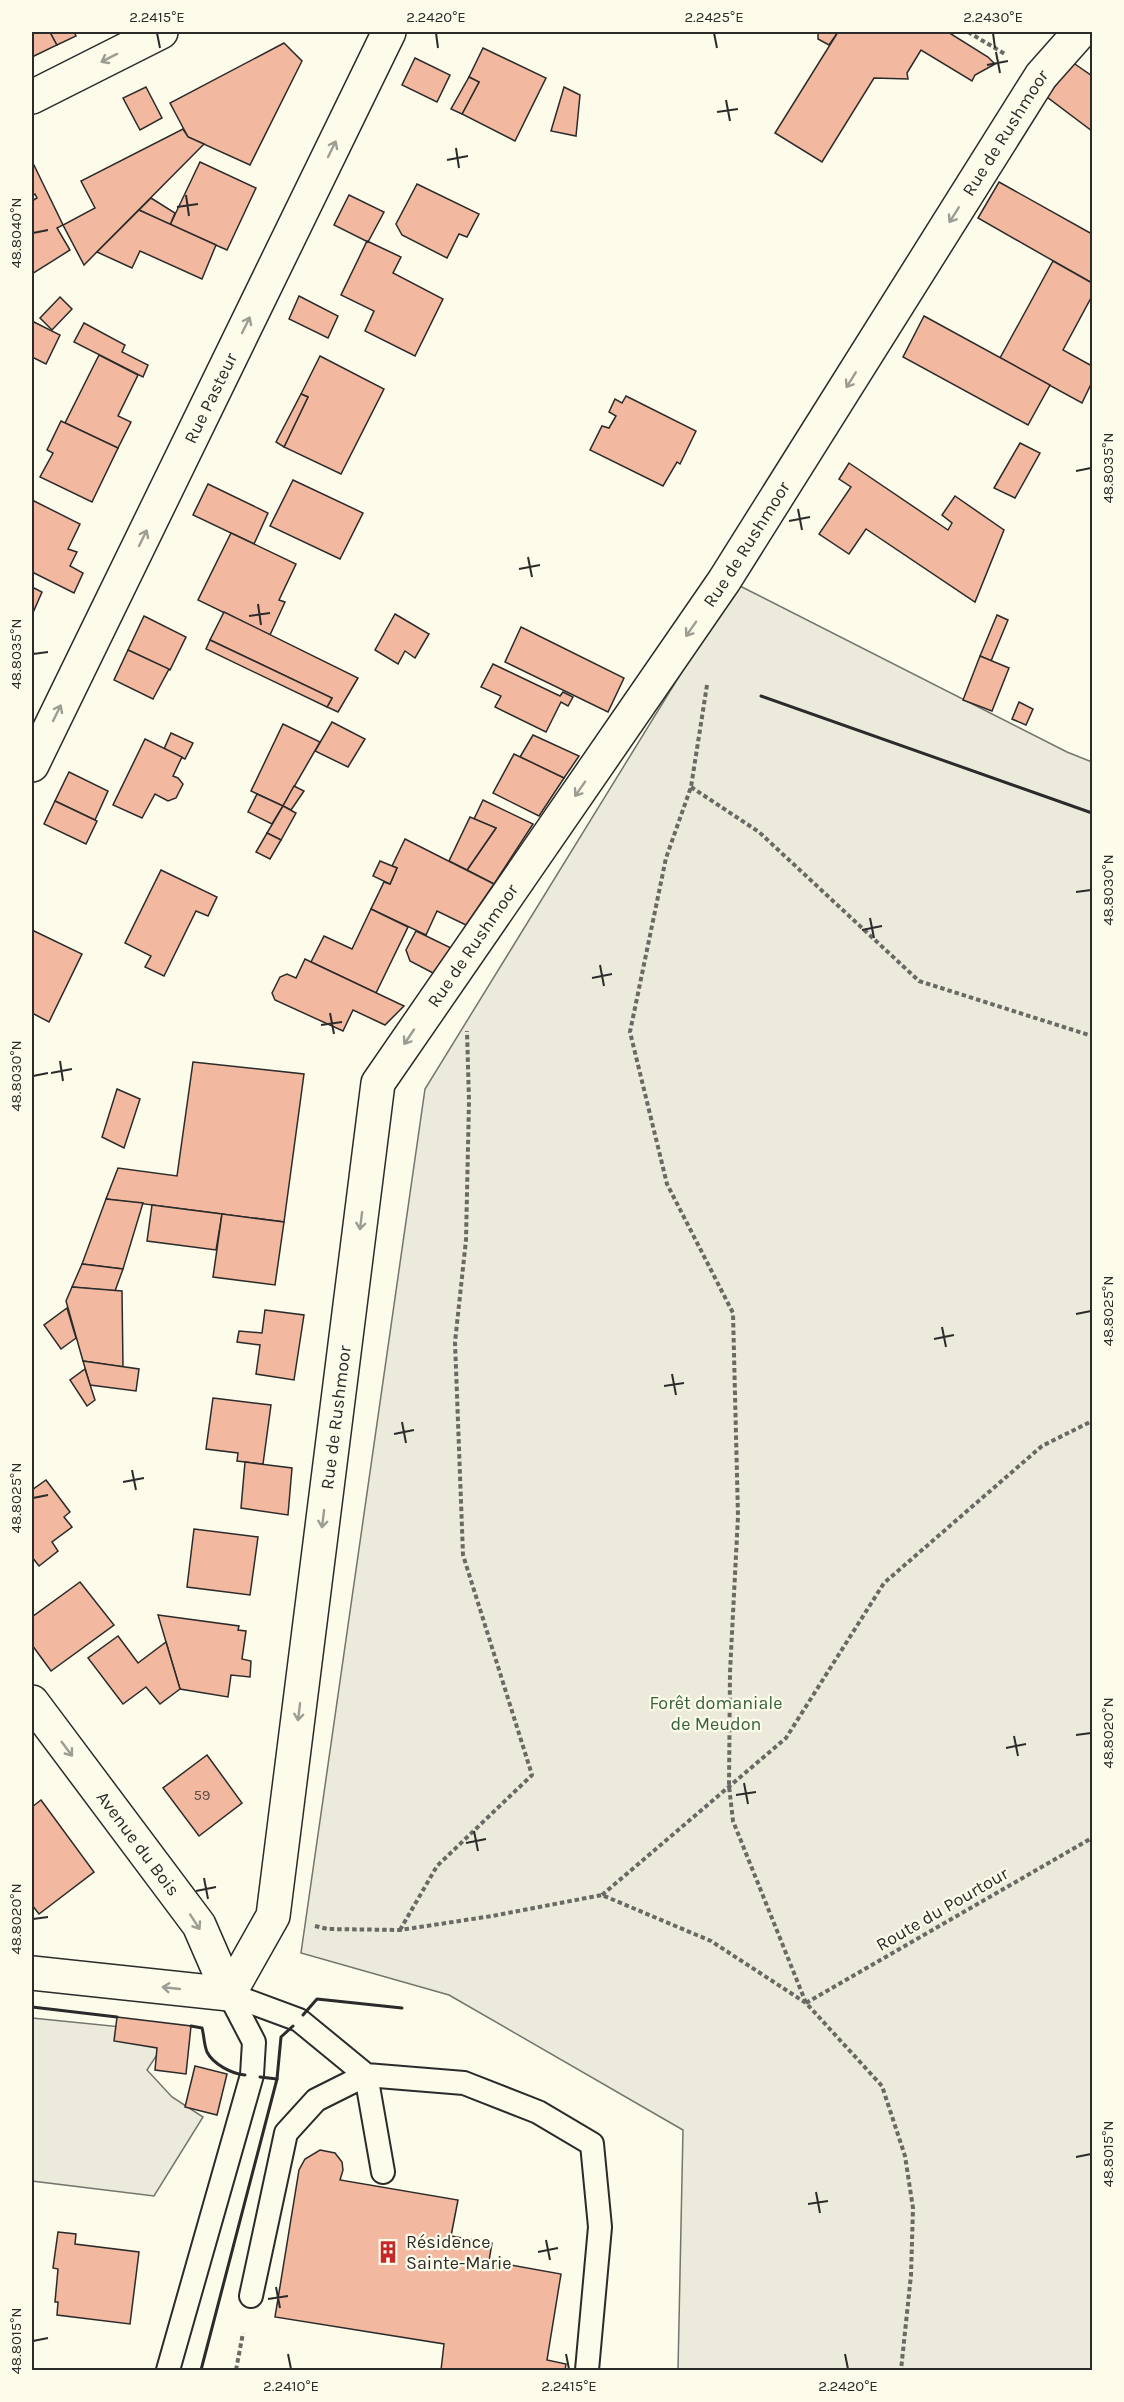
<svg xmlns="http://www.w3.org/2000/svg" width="1124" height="2402" viewBox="0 0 1124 2402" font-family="Karla,sans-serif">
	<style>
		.green { fill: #ecebdb; stroke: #74746e; stroke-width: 1.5 }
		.parking { fill: #eceadb; stroke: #74746e; stroke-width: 1.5 }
		.building { fill: #f2b8a0; stroke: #2b2b2b; stroke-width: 1.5 }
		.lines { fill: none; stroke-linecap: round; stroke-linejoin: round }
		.lane-casing { stroke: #2b2b2b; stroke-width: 26 }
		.street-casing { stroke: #2b2b2b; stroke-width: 36 }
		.path { stroke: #6a6964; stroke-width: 4; stroke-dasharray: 4.5 3; stroke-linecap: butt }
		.lane { stroke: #fdfbea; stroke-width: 22 }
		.street { stroke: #fdfbea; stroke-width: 33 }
		.wall { stroke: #2b2b2b; stroke-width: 3 }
		.oneway { stroke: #9e9d94 }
		.ticks { fill: none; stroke: #2b2b2b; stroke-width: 2 }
		.labels { text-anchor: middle; stroke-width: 4.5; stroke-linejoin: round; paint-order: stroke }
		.number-label { font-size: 15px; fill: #5d4e48 }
		.street-label { font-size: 18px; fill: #2b2b2b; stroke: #fdfbea }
		.park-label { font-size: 18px; fill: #34623c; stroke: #fdfbea }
		.poi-label { font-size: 18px; fill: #2b2b2b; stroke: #fdfbea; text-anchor: start }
		.neatline { fill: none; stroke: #2b2b2b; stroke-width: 2 }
		.ticks-label { font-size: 15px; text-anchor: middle; fill: #2b2b2b }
	</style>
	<rect width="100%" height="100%" fill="#fdfbea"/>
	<path class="green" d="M736,584L1067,752L1092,762V2370H678L683,2130L449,1995L301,1953L425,1089Z"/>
	<path class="parking" d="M32,2018L172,2032L147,2070L172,2097L203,2117L154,2196L32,2181Z"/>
	<g class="building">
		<path d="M32,32H50L57,45L32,57Z"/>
		<path d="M50,32H74L76,36L57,45Z"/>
		<path d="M818,32H838L829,45L818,39Z"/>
		<path d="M838,32H948L988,57L995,64L975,75L972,81L921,50L907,73L908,79L874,78L822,162L775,133Z"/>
		<path d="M284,43L302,61L250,165L188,137L170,103Z"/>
		<path d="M483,48L546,78L515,141L462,114L479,82L469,77Z"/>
		<path d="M415,58L450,75L437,102L402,85Z"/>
		<path d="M1072,62L1092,76V131L1047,97Z"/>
		<path d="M469,77L479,82L462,114L451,109Z"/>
		<path d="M146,87L162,118L140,130L123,98Z"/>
		<path d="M564,87L580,95L576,136L551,131Z"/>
		<path d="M183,129L188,137L204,144L84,265L63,225L95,208L81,181Z"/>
		<path d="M32,161L63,225L57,228L70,250L32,274V201L37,198L35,194L32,196Z"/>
		<path d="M200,162L256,188L227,250L170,225Z"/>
		<path d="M999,182L1092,234V283L978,218Z"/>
		<path d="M417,184L479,214L467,237L459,234L447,258L402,235L396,224Z"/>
		<path d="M349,195L384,212L368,242L334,225Z"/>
		<path d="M151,198L175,213L170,225L139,210Z"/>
		<path d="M139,210L216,245L202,279L140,251L132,268L97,252Z"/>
		<path d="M367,241L401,257L393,273L443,299L415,356L365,331L374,311L341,295Z"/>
		<path d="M1053,261L1092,283V296L1063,350L1092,366V382L1082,403L1000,358Z"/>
		<path d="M299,296L338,316L328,338L289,319Z"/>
		<path d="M60,297L72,309L52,330L40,318Z"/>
		<path d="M924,316L1050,385L1028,425L903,357Z"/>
		<path d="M32,321L60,335L46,364L32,357Z"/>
		<path d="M84,323L125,345L122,352L148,365L143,377L74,342Z"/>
		<path d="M99,355L138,375L118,416L131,422L118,448L65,423Z"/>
		<path d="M320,356L384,389L341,474L284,447L308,397L301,394Z"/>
		<path d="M301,394L308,397L284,447L276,442Z"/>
		<path d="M626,396L696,431L680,464L677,462L663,486L590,450L602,426L609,428L616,416L609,412L615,399L622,403Z"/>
		<path d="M61,421L118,448L92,502L40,477L53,453L47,450Z"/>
		<path d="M1020,443L1040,453L1015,498L994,488Z"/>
		<path d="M849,463L948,530L952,523L942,515L955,496L1004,530L975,602L866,529L849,554L819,534L851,487L839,479Z"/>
		<path d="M293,480L363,513L340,559L270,526Z"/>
		<path d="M208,484L268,513L254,544L193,515Z"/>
		<path d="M32,500L80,524L68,549L77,552L70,566L83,573L74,593L32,572Z"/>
		<path d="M231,533L296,564L279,600L285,602L270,635L198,600Z"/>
		<path d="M32,587L42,592L32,615Z"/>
		<path d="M224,612L358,678L338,712L327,707L332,698L210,640Z"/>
		<path d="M395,614L429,634L415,658L405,651L398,664L375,650Z"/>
		<path d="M997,615L1008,620L991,661L980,656Z"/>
		<path d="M144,616L186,637L170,670L128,650Z"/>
		<path d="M521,627L624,678L608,712L505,662Z"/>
		<path d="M210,640L332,698L327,707L206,649Z"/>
		<path d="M128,650L169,669L153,699L114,680Z"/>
		<path d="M980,656L1009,668L992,711L963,700Z"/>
		<path d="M493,664L560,696L563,692L573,697L568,706L561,702L546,732L495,707L501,696L481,687Z"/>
		<path d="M1019,702L1033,709L1026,725L1012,719Z"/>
		<path d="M332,722L365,739L348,767L315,751Z"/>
		<path d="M283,724L320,742L283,806L251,791Z"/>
		<path d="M171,733L193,743L185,759L164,749Z"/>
		<path d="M533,735L579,756L564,778L520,757Z"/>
		<path d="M145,739L182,757L173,776L178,778L183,784L176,798L168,801L155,794L142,818L113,805Z"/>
		<path d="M514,754L564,778L539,816L493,793Z"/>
		<path d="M69,772L108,791L95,820L55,801Z"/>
		<path d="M294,786L304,791L291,810L283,806Z"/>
		<path d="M257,794L283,806L272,824L248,812Z"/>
		<path d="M483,800L533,824L494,884L467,870L496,828L474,819Z"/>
		<path d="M55,801L97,821L86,844L44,824Z"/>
		<path d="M283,806L296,813L281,840L267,833Z"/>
		<path d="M470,817L496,828L467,870L449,861Z"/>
		<path d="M267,833L281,840L270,859L256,852Z"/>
		<path d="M405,839L494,884L466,925L437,911L426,935L371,909L384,882L390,884L397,868L392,866Z"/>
		<path d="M380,861L397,868L390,884L373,876Z"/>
		<path d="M161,870L217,897L208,916L196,911L164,976L145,967L151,956L125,943Z"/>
		<path d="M371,909L408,927L376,993L311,962L324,936L352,949Z"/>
		<path d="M32,930L82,954L49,1022L32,1013Z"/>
		<path d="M416,931L451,948L433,973L410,961L406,950Z"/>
		<path d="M305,959L311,962L404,1006L385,1025L353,1010L343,1031L275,1000L272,993L280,977L287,974L296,978Z"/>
		<path d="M193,1062L304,1074L284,1222L106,1199L118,1168L177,1176Z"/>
		<path d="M117,1089L140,1099L124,1148L102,1137Z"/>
		<path d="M106,1199L143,1203L123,1269L82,1264Z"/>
		<path d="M152,1205L222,1214L216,1250L147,1241Z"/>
		<path d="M222,1214L284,1222L275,1285L213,1277Z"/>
		<path d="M82,1264L123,1269L115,1291L72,1287Z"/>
		<path d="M72,1287L122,1291L123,1367L83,1361L66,1301Z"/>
		<path d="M67,1308L76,1338L61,1349L44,1325Z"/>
		<path d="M265,1310L304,1315L294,1380L256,1374L260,1345L237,1342L239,1331L262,1333Z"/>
		<path d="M83,1361L139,1369L136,1391L90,1385Z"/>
		<path d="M85,1369L95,1400L87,1406L70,1380Z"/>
		<path d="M213,1398L271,1405L263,1464L237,1461L238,1453L206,1449Z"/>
		<path d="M245,1462L292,1468L288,1515L241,1508Z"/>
		<path d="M46,1480L70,1512L64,1517L72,1527L52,1542L58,1551L39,1566L32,1557V1490Z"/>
		<path d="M194,1529L258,1537L250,1595L187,1587Z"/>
		<path d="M80,1582L114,1625L51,1671L32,1645V1617Z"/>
		<path d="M158,1615L239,1626L238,1630L246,1631L242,1659L251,1661L250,1677L231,1675L228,1697L180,1689Z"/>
		<path d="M118,1636L138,1663L166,1642L180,1689L160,1704L146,1687L123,1704L88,1658Z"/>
		<path d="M207,1755L242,1803L199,1836L163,1788Z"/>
		<path d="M41,1800L94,1872L39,1914L32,1905V1807Z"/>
		<path d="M117,2017L191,2026L186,2074L155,2070L157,2048L114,2041Z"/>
		<path d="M195,2066L227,2074L217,2115L185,2107Z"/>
		<path d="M320,2150L335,2153L342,2162L343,2170L340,2180L458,2200L451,2236L492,2243L489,2261L561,2274L547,2360L566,2364L565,2370H441L444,2344L275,2317L299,2170L305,2159Z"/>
		<path d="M58,2232L76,2234L75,2244L139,2252L130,2324L57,2315L58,2302H55L58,2269L53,2268Z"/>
	</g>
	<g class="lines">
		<g class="lane-casing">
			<g id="lane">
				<path d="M229,1994L299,2020L366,2075L464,2083L538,2112L592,2144L600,2227L587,2370"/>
				<path d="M251,2296L286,2133L316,2100L366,2075L383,2172"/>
				<path d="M168,2370L252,2075L254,2042L229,1994"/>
			</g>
		</g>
		<g class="street-casing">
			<g id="street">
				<path d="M32,97L161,32"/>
				<path id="s1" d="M32,765L389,32"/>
				<path id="s2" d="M32,1702L199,1925L229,1994"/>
				<path d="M32,1973L229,1994"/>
				<path id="s3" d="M229,1994L273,1916L378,1083L724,581L1041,76L1080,32"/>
			</g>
		</g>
		<g class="path">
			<path d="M968,32L1005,54"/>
			<path d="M707,685L691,787L666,858L630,1032L667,1184L733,1313L738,1516L730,1672L729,1786L733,1821L806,2003"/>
			<path d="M691,787L759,832L919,981L1092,1036"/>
			<path d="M602,1895L786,1738L884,1583L1042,1446L1092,1421"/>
			<path d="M315,1926L328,1929L400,1930L492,1916L602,1895L711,1941L806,2003L882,2086L905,2156L913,2208L911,2275L901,2370"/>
			<path d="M400,1930L437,1866L532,1775L463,1555L455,1342L466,1240L469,1101L467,1031"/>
			<path d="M806,2003L1092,1838"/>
			<path d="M236,2370L243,2333"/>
		</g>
		<use href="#lane" class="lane"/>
		<use href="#street" class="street"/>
		<g class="wall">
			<path d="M761,696L1092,813"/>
			<path d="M32,2007L117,2017"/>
			<path d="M303,2015L317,1999L402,2008"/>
			<path d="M191,2026L202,2028C204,2035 204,2045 207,2052C213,2064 232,2074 245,2075"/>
			<path d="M260,2077L277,2079"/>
			<path d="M201,2370L277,2079L281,2037L293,2026"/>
		</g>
	</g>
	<defs><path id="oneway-shaft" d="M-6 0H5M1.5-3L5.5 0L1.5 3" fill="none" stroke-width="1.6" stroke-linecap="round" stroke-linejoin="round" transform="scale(1.5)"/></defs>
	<g class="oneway">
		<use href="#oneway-shaft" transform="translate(109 58) rotate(153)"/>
		<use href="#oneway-shaft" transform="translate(332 149) rotate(-64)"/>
		<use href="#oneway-shaft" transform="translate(954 215) rotate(122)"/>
		<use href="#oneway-shaft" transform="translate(246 325) rotate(-64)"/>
		<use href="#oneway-shaft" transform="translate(851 380) rotate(122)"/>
		<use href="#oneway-shaft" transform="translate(143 538) rotate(-64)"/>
		<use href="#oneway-shaft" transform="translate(691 629) rotate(125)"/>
		<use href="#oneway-shaft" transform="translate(57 713) rotate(-64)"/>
		<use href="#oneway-shaft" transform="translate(580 789) rotate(125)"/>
		<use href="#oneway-shaft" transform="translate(409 1037) rotate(124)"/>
		<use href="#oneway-shaft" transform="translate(361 1221) rotate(97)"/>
		<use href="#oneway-shaft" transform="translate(323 1519) rotate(97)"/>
		<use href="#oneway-shaft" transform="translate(299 1712) rotate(97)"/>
		<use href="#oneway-shaft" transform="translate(67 1749) rotate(53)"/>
		<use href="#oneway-shaft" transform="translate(195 1922) rotate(57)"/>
		<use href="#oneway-shaft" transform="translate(171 1988) rotate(-174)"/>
	</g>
	<path class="ticks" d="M157,33L160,48M436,33L438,48M714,33L717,48M993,33L995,48M996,52L1000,73M987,65L1008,61M726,100L730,121M717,112L738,109M456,148L459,168M447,160L468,156M186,195L189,216M177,207L198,204M33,233L48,230M1076,471L1091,468M798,509L802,530M789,521L810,517M528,557L532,577M519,569L540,565M258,604L261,625M249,616L270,613M33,654L48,652M1076,892L1091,890M870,918L874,938M862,930L882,926M600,965L604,986M592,978L612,974M330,1013L334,1034M321,1025L342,1022M60,1061L63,1081M51,1073L72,1069M33,1076L48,1073M1076,1314L1091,1311M942,1327L946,1347M934,1339L954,1335M672,1374L676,1395M664,1386L684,1383M402,1422L406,1443M394,1434L414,1430M132,1470L136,1490M123,1482L144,1478M33,1498L48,1495M1076,1735L1091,1733M1014,1736L1018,1756M1006,1748L1026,1744M744,1783L748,1804M736,1795L756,1792M474,1831L478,1851M466,1843L486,1839M204,1878L208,1899M196,1891L216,1887M33,1919L48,1917M1076,2157L1091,2154M816,2192L820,2213M808,2204L828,2201M546,2240L550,2260M538,2252L558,2248M276,2287L280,2308M268,2299L288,2296M33,2341L48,2338M288,2354L291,2369M566,2354L569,2369M845,2354L848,2369"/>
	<defs>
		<g id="building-bare" transform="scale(1.8)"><path d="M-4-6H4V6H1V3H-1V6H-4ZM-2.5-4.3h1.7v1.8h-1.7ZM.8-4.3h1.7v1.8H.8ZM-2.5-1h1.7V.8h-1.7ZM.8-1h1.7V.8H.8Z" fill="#c62828" stroke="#fdfbea" stroke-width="2.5" paint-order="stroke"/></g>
	</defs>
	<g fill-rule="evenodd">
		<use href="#building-bare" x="388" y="2252"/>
	</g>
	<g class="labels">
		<g class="number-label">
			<text x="202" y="1800">59</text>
		</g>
		<g class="street-label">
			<text dy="6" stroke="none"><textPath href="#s3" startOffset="2068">Rue de Rushmoor</textPath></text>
			<text dy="6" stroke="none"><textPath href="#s1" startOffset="408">Rue Pasteur</textPath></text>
			<text dy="6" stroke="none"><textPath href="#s3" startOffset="1582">Rue de Rushmoor</textPath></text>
			<text dy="6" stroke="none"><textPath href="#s3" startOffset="1096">Rue de Rushmoor</textPath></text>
			<text dy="6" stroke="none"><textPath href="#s3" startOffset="592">Rue de Rushmoor</textPath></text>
			<text dy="6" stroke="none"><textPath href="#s2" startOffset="177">Avenue du Bois</textPath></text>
			<text transform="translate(942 1909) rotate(-30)" y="6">Route du Pourtour</text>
		</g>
		<g class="park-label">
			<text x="716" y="1709">Forêt domaniale<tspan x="716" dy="21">de Meudon</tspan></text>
		</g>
		<g class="poi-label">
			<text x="406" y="2248">Résidence<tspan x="406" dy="21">Sainte-Marie</tspan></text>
		</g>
	</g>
	<rect width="1124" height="2402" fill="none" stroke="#fdfbea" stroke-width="66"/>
	<rect x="33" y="33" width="1058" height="2336" class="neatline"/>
	<g class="ticks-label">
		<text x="157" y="22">2.2415°E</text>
		<text x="436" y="22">2.2420°E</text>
		<text x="714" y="22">2.2425°E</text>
		<text x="993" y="22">2.2430°E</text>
		<text transform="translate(16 233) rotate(-90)" y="5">48.8040°N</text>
		<text transform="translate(1108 468) rotate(-90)" y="5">48.8035°N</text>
		<text transform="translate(16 654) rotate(-90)" y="5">48.8035°N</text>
		<text transform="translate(1108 890) rotate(-90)" y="5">48.8030°N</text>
		<text transform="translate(16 1076) rotate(-90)" y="5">48.8030°N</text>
		<text transform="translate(1108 1311) rotate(-90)" y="5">48.8025°N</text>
		<text transform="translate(16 1498) rotate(-90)" y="5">48.8025°N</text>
		<text transform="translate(1108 1733) rotate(-90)" y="5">48.8020°N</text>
		<text transform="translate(16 1919) rotate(-90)" y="5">48.8020°N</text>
		<text transform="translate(1108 2154) rotate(-90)" y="5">48.8015°N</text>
		<text transform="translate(16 2341) rotate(-90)" y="5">48.8015°N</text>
		<text x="291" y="2391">2.2410°E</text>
		<text x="569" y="2391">2.2415°E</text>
		<text x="848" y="2391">2.2420°E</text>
	</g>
</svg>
